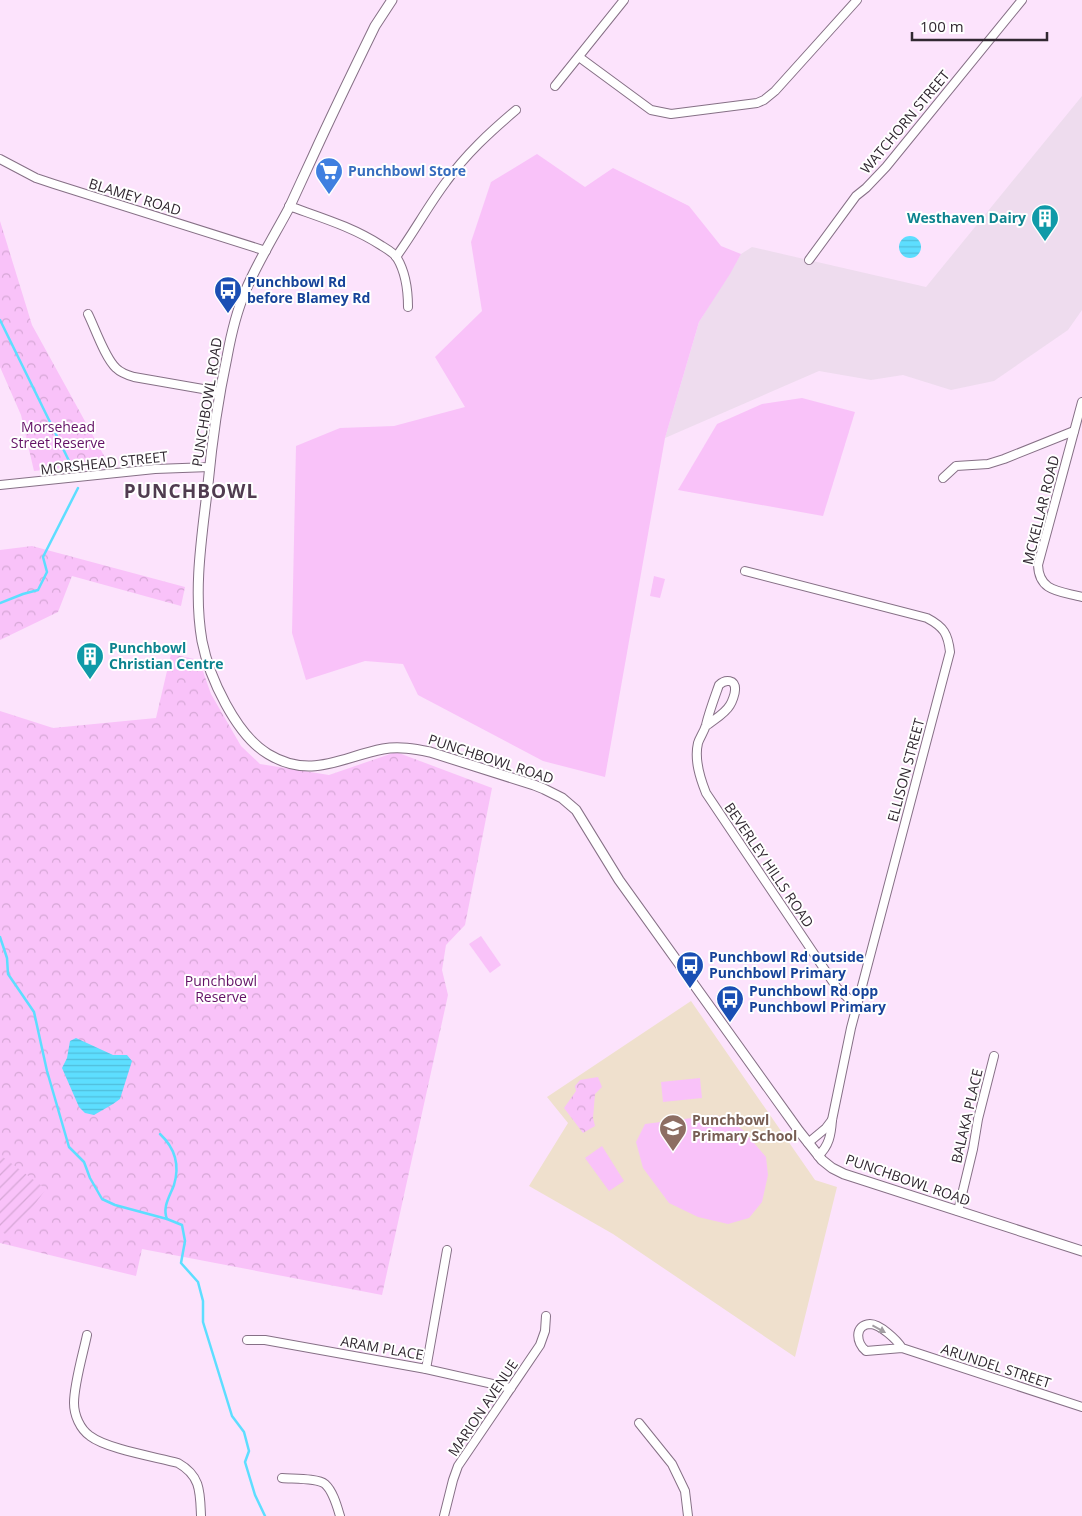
<svg xmlns="http://www.w3.org/2000/svg" width="1082" height="1516" viewBox="0 0 1082 1516" font-family="'Open Sans',sans-serif">
	<style>
		.commercial { fill: #eedcee }
		.education { fill: #efe0cd }
		.grass { fill: #f9c2f9 }
		.park { fill: url(#park-crowns) }
		.garden { fill: url(#garden-furrows) }
		.water { fill: url(#water-rules) }
		.lines { fill: none; stroke-linecap: round; stroke-linejoin: round }
		.stream { stroke: #5ddeff; stroke-width: 2.5 }
		.minor-casing { stroke: #867086; stroke-width: 10 }
		.tertiary-casing { stroke: #867086; stroke-width: 11 }
		.minor { stroke: #fff; stroke-width: 8 }
		.tertiary { stroke: #fff; stroke-width: 9 }
		.oneway { fill: #a29ea2 }
		.labels { text-anchor: middle; stroke-width: 4; stroke-linejoin: round; paint-order: stroke }
		.street-label { font-size: 14px; fill: #312831; stroke: #fff }
		.shop-label { font-size: 14px; font-weight: bold; fill: #366cbe; stroke: #fff; text-anchor: start }
		.culture-label { font-size: 14px; font-weight: bold; fill: #0d838f; stroke: #fff; text-anchor: end }
		.transit-label { font-size: 14px; font-weight: bold; fill: #164399; stroke: #fff; text-anchor: start }
		.park-label { font-size: 14px; fill: #631166; stroke: #fff }
		.education-label { font-size: 14px; font-weight: bold; fill: #785e54; stroke: #fff; text-anchor: start }
		.district-label { font-size: 19px; font-weight: bold; letter-spacing: 1px; fill: #503c50; stroke: #fff }
	</style>
	<defs>
		<pattern id="park-crowns" width="20" height="18" patternUnits="userSpaceOnUse" patternTransform="scale(1.25)"><rect width="20" height="18" fill="#f9c2f9"/><path d="M2 6a3 3 0 1 1 6 0M12 15a3 3 0 1 1 6 0" fill="none" stroke="#d6a7d6"/></pattern>
		<pattern id="garden-furrows" width="10" height="10" patternUnits="userSpaceOnUse" patternTransform="scale(1.25)"><rect width="10" height="10" fill="#f9c2f9"/><path d="M-1 1l2-2M0 10L10 0M9 11l2-2" fill="none" stroke="#d6a7d6"/></pattern>
		<pattern id="water-rules" width="6" height="5" patternUnits="userSpaceOnUse" patternTransform="scale(1.25)"><rect width="6" height="5" fill="#5ddeff"/><path d="M0 2.5h6" fill="none" stroke="#51bedb"/></pattern>
	</defs>
	<rect width="100%" height="100%" fill="#fce3fc"/>
	<path class="commercial" d="M1082,96V310L1068,330L994,381L951,390L903,375L871,380L819,371L665,438L699,322L741,254L752,247L926,287Z"/>
	<path class="education" d="M691,1001L815,1180L837,1187L795,1357L613,1234L529,1186L568,1123L547,1097Z"/>
	<g class="grass">
		<path d="M537,154L585,187L613,168L689,206L721,246L741,254L730,274L699,322L665,438L605,777L543,761L418,695L403,664L365,661L306,680L292,633L296,446L340,428L394,426L465,407L435,357L482,311L471,242L491,182Z"/>
		<path d="M802,398L855,412L823,516L678,490L717,424L762,404Z"/>
		<path d="M654,576L665,579L660,598L650,596Z"/>
		<path d="M481,936L501,965L490,973L469,944Z"/>
		<path d="M700,1078L702,1098L663,1102L661,1082Z"/>
		<path d="M715,1115L726,1118L743,1130L766,1157L768,1175L762,1202L749,1218L728,1224L698,1217L669,1203L643,1168L636,1142L645,1124Z"/>
		<path d="M602,1146L624,1181L609,1191L585,1158Z"/>
	</g>
	<g class="park">
		<path d="M0,221L32,325L108,463L34,471L21,415L0,367Z"/>
		<path d="M32,546L185,587L181,606L72,576L58,612L0,640V550Z"/>
		<path d="M171,654L199,660L211,694L241,746L260,764L329,775L396,752L492,788L465,925L446,945L442,970L448,995L382,1295L142,1249L136,1276L0,1243V711L53,728L156,718Z"/>
		<path d="M598,1077L602,1087L595,1094L593,1118L595,1126L583,1133L564,1108L576,1091L575,1086L580,1080Z"/>
	</g>
	<path class="garden" d="M0,1155L46,1189L10,1238L0,1230Z"/>
	<g class="water">
		<circle cx="910" cy="247" r="11"/>
		<path d="M76,1038L113,1055H127L132,1061L120,1099L113,1104L94,1115L85,1113L79,1107L62,1068L67,1058L70,1041Z"/>
	</g>
	<g class="lines">
		<g class="stream">
			<path d="M0,320L72,467"/>
			<path d="M0,603L23,594L38,590L47,572L43,557L78,488"/>
			<path d="M0,937L7,958L8,974L34,1012L47,1071L69,1147L84,1162L90,1178L102,1199L115,1205L167,1219L182,1225L185,1241L181,1263L198,1282L203,1301V1322L232,1416L244,1432L249,1451L245,1462L255,1495L265,1516"/>
			<path d="M160,1134C175,1148 180,1165 174,1185C170,1196 162,1207 167,1219"/>
		</g>
		<g class="minor-casing">
			<g id="minor">
				<path d="M579,57L651,110L671,114L757,103L764,100L775,91L857,0"/>
				<path d="M555,86L624,0"/>
				<path d="M0,159L36,178L54,184L266,251"/>
				<path d="M289,206C322,218 353,227 382,246C387,249 394,253 397,258C406,273 408,290 408,307"/>
				<path d="M396,257C414,232 428,206 446,182C466,154 490,132 516,110"/>
				<path d="M809,260L856,196L866,188L886,167L1022,0"/>
				<path d="M88,314C95,328 105,358 116,368C121,373 127,375 134,377L220,392"/>
				<path d="M1082,402L1038,565C1039,592 1060,591 1082,597"/>
				<path d="M943,478L956,466L988,464L1004,459L1074,431"/>
				<path d="M0,485L155,469L210,467"/>
				<path d="M745,571L927,618C944,627 948,634 950,652L851,1028L832,1120C831,1135 829,1146 818,1156"/>
				<path d="M706,726C713,720 725,714 730,705C732,702 735,694 735,690C736,679 725,679 719,685C714,699 709,712 706,725C704,732 700,737 698,743C694,760 700,778 706,793L837,988L848,998L858,1003"/>
				<path d="M808,1143L826,1128L832,1120"/>
				<path d="M958,1211L973,1149L978,1119L994,1056"/>
				<path d="M87,1335C83,1354 74,1384 74,1403C74,1415 80,1429 90,1436C107,1449 156,1457 178,1463C201,1476 200,1492 201,1516"/>
				<path d="M247,1340H265L426,1369L511,1388"/>
				<path d="M902,1348C897,1340 880,1324 870,1324C854,1325 856,1343 866,1351L902,1348L1082,1407"/>
				<path d="M426,1369L447,1250"/>
				<path d="M639,1423L672,1464L685,1491L688,1516"/>
				<path d="M282,1478C292,1479 318,1478 325,1484C333,1491 337,1506 340,1516"/>
				<path d="M444,1516L453,1480L458,1466L540,1345L545,1331L546,1316"/>
			</g>
		</g>
		<g class="tertiary-casing">
			<path id="tertiary" d="M392,0L375,26C354,69 333,112 313,156C305,173 297,191 289,208C274,236 257,263 245,292C236,313 231,335 227,357C218,399 212,441 208,484C202,536 193,589 202,641C209,677 236,735 268,754C311,780 341,757 383,749C399,746 415,749 430,752L534,785L544,789L562,798L576,810L619,880L799,1131L822,1160L832,1168L844,1174L1082,1251"/>
		</g>
		<use href="#minor" class="minor"/>
		<use href="#tertiary" class="tertiary"/>
	</g>
	<defs><path id="oneway-solid" d="M-6-.8H1V-3.2L6.5 0L1 3.2V.8H-6Z" transform="scale(1.25)"/></defs>
	<use class="oneway" href="#oneway-solid" transform="translate(879 1329) rotate(29)"/>
	<defs>
		<g id="supermarket-pin" transform="scale(1.4375)"><path d="M0 17L-7.5 6A9.5 9.5 0 1 1 7.5 6Z" fill="#3f7fe0" stroke="#fff"/><path d="M-6-5.5h2.5l.6 2H6L4.5 2H-2.5L-4.4-4H-6ZM-1.5 3.2a1.3 1.3 0 1 0 .1 0ZM3 3.2a1.3 1.3 0 1 0 .1 0Z" fill="#fff"/></g>
		<g id="building-pin" transform="scale(1.4375)"><path d="M0 17L-7.5 6A9.5 9.5 0 1 1 7.5 6Z" fill="#0f9aa8" stroke="#fff"/><path d="M-4-6H4V6H1V3H-1V6H-4ZM-2.5-4.3h1.7v1.8h-1.7ZM.8-4.3h1.7v1.8H.8ZM-2.5-1h1.7V.8h-1.7ZM.8-1h1.7V.8H.8Z" fill="#fff"/></g>
		<g id="bus-pin" transform="scale(1.4375)"><path d="M0 17L-7.5 6A9.5 9.5 0 1 1 7.5 6Z" fill="#1a4fb4" stroke="#fff"/><path d="M-5-6H5V4H4V6H2V4H-2V6H-4V4H-5ZM-3.5-4V0h7V-4ZM-3.5 1.2v1.5H-2V1.2ZM2 1.2v1.5H3.5V1.2Z" fill="#fff"/></g>
		<g id="school-pin" transform="scale(1.4375)"><path d="M0 17L-7.5 6A9.5 9.5 0 1 1 7.5 6Z" fill="#8d6e63" stroke="#fff"/><path d="M0-5L7-2L0 1L-7-2ZM-4 1L0 2.5L4 1V4Q0 6-4 4Z" fill="#fff"/></g>
	</defs>
	<g fill-rule="evenodd">
		<use href="#supermarket-pin" x="329" y="171"/>
		<use href="#building-pin" x="1045" y="218"/>
		<use href="#bus-pin" x="228" y="290"/>
		<use href="#building-pin" x="90" y="656"/>
		<use href="#bus-pin" x="690" y="965"/>
		<use href="#bus-pin" x="730" y="999"/>
		<use href="#school-pin" x="673" y="1128"/>
	</g>
	<g class="labels">
		<g class="street-label">
			<text transform="translate(905 122) rotate(-50)" y="5">WATCHORN STREET</text>
			<text transform="translate(135 197) rotate(17)" y="5">BLAMEY ROAD</text>
			<text transform="translate(207 402) rotate(-81)" y="5">PUNCHBOWL ROAD</text>
			<text transform="translate(104 463) rotate(-6)" y="5">MORSHEAD STREET</text>
			<text transform="translate(1041 510) rotate(-76)" y="5">MCKELLAR ROAD</text>
			<text transform="translate(491 759) rotate(18)" y="5">PUNCHBOWL ROAD</text>
			<text transform="translate(906 770) rotate(-75)" y="5">ELLISON STREET</text>
			<text transform="translate(769 865) rotate(56)" y="5">BEVERLEY HILLS ROAD</text>
			<text transform="translate(967 1116) rotate(-77)" y="5">BALAKA PLACE</text>
			<text transform="translate(908 1180) rotate(19)" y="5">PUNCHBOWL ROAD</text>
			<text transform="translate(382 1348) rotate(10)" y="5">ARAM PLACE</text>
			<text transform="translate(996 1366) rotate(18)" y="5">ARUNDEL STREET</text>
			<text transform="translate(483 1408) rotate(-56)" y="5">MARION AVENUE</text>
		</g>
		<g class="shop-label">
			<text x="348" y="176">Punchbowl Store</text>
		</g>
		<g class="culture-label">
			<text x="1026" y="223">Westhaven Dairy</text>
			<text x="109" y="653" text-anchor="start">Punchbowl<tspan x="109" dy="16">Christian Centre</tspan></text>
		</g>
		<g class="transit-label">
			<text x="247" y="287">Punchbowl Rd<tspan x="247" dy="16">before Blamey Rd</tspan></text>
			<text x="709" y="962">Punchbowl Rd outside<tspan x="709" dy="16">Punchbowl Primary</tspan></text>
			<text x="749" y="996">Punchbowl Rd opp<tspan x="749" dy="16">Punchbowl Primary</tspan></text>
		</g>
		<g class="park-label">
			<text x="58" y="432">Morsehead<tspan x="58" dy="16">Street Reserve</tspan></text>
			<text x="221" y="986">Punchbowl<tspan x="221" dy="16">Reserve</tspan></text>
		</g>
		<g class="education-label">
			<text x="692" y="1125">Punchbowl<tspan x="692" dy="16">Primary School</tspan></text>
		</g>
		<g class="district-label">
			<text x="191" y="498">PUNCHBOWL</text>
		</g>
	</g>
	<path d="M912 32v8h135v-8" fill="none" stroke="#312831" stroke-width="2.5"/>
	<text x="920" y="32" font-size="15" fill="#312831" stroke="#ffffff" stroke-width="4" paint-order="stroke">100 m</text>
</svg>
